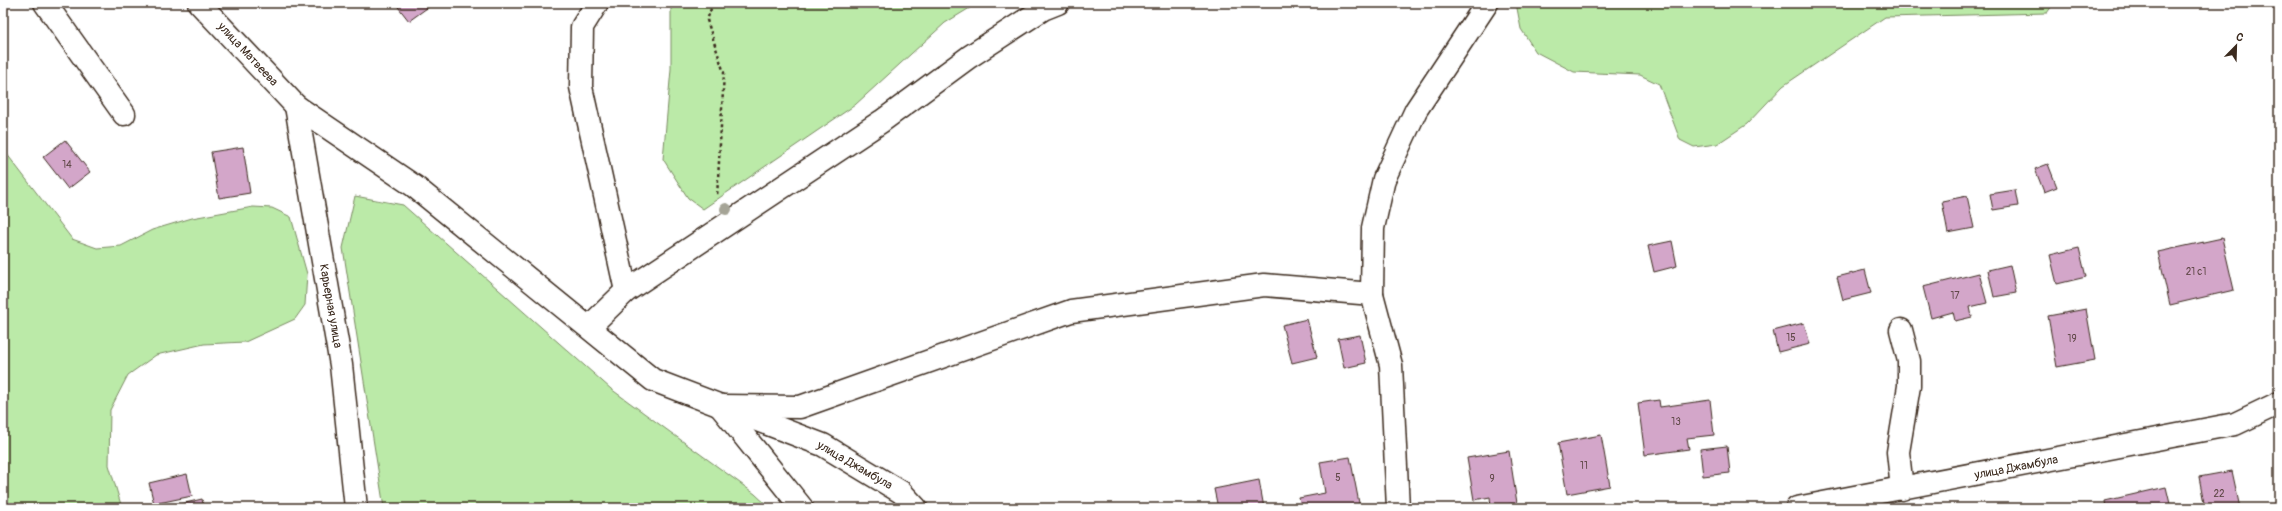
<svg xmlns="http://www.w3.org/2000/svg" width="2282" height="511" viewBox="0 0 2282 511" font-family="Pangolin,sans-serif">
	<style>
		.green { fill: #bbeaa8; stroke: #7b8a63 }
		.building { fill: #d3a6c9; stroke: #3b2a1e }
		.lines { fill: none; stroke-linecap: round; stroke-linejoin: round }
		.minor-casing { stroke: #3b2a1e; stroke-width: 25 }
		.path { stroke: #3b2a1e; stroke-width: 2.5; stroke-dasharray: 3 3; stroke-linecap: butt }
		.minor { stroke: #fff; stroke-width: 22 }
		.tree { fill: #a5a496 }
		.labels { text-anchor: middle; stroke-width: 3; stroke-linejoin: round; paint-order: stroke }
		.number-label { font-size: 10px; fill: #614949 }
		.street-label { font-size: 12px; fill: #3b2a1e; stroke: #fff }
	</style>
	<rect width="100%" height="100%" fill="#fff"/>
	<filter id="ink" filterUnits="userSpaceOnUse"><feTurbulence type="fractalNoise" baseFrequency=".025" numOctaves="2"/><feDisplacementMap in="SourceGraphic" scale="8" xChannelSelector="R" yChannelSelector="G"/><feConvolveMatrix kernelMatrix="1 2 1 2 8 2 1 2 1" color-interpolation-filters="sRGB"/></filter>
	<g filter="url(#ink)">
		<g class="green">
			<path d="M671,3H978L945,23L855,105L703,209L688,198L663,159L671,69Z"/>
			<path d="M1516,3H2054L2047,13L1885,17L1783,86L1747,124L1717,144L1694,147L1680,140L1659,84L1640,75L1574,72L1536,52L1521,29Z"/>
			<path d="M3,149L72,239L97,248L121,246L152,230L192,218L253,207L272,208L291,217L307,274L305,305L295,319L245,342L204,344L156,355L128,375L110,410L109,465L122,508H7L3,499Z"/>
			<path d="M355,196L403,205L611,389L755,494L770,508H384L343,248Z"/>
		</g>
		<g class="building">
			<path d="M395,3H434L409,21Z"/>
			<path d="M65,140L90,172L68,189L43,157Z"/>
			<path d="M243,147L250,193L219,198L211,152Z"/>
			<path d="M2048,164L2057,187L2044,192L2035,169Z"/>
			<path d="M2015,190L2018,206L1993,210L1990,194Z"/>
			<path d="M1967,196L1974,228L1948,233L1942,201Z"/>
			<path d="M2222,238L2234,290L2170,305L2158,252Z"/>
			<path d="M1672,241L1677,266L1654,272L1648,246Z"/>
			<path d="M2079,248L2086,277L2057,284L2050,255Z"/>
			<path d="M2010,265L2016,293L1994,297L1988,270Z"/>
			<path d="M1865,270L1871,293L1843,300L1837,277Z"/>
			<path d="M1979,273L1987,303L1970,307L1972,317L1955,321L1953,312L1931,318L1923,287Z"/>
			<path d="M2086,309L2095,360L2057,367L2048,316Z"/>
			<path d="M1307,319L1317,357L1292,363L1282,325Z"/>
			<path d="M1804,323L1810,344L1778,352L1773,331Z"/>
			<path d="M1360,335L1366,363L1344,368L1338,339Z"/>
			<path d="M1659,400L1660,407L1710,400L1714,435L1687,438L1689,449L1645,455L1638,403Z"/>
			<path d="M1601,435L1610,486L1567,494L1558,443Z"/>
			<path d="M1727,446L1730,473L1703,476L1700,449Z"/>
			<path d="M1509,451L1517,503L1491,507L1490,497L1474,500L1467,458Z"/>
			<path d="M1350,457L1360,508H1301L1299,498L1325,493L1320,462Z"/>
			<path d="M2232,471L2240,508H2205L2199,477Z"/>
			<path d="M187,474L192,496L154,504L149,483Z"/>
			<path d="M1259,480L1264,508H1218L1214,489Z"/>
			<path d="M2166,487L2171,508H2106L2105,501Z"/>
			<path d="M202,499L204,508H165Z"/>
		</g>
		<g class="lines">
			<g class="minor-casing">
				<g id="minor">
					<path d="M45,3L124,114"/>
					<path d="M199,3L296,106L414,186L653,380L823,445L901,492L916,508"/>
					<path d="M597,3L582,27L581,87L626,291"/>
					<path d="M296,106L341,365L356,508"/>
					<path d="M1372,294L1373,228L1384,179L1416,110L1487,3"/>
					<path d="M589,327L626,291L882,121L969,57L1043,9L1058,3"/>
					<path d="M1901,330L1909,361V386L1898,452L1902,489"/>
					<path d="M720,406L800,407L1071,311L1264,285L1372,294L1391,365L1398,508"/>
					<path d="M720,406L802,508"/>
					<path d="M1797,508L2235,424L2279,403"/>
				</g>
			</g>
			<path class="path" d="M713,3L707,20L724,73L717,197"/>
			<use href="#minor" class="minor"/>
		</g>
		<circle class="tree" cx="726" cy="209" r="6"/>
	</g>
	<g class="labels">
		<g class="number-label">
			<text x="67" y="168">14</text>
			<text x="2196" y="275">21 с1</text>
			<text x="1955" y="299">17</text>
			<text x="1791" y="341">15</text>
			<text x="2072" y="342">19</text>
			<text x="1676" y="425">13</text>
			<text x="1584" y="469">11</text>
			<text x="1338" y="481">5</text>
			<text x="1492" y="482">9</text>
			<text x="2219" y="497">22</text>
		</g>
		<g class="street-label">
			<text transform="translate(248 54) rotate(47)" y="4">улица Матвеева</text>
			<text transform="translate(331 306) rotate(80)" y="4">Карьерная улица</text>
			<text transform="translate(855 465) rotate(30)" y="4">улица Джамбула</text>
			<text transform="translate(2016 467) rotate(-11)" y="4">улица Джамбула</text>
		</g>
	</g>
	<rect width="2282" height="511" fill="none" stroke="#fff" stroke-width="16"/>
	<rect x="8" y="8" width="2266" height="495" fill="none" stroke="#3b2a1e" stroke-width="1.5" filter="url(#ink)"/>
	<g transform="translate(2236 46) rotate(23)" stroke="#ffffff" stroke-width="3" paint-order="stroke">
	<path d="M0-3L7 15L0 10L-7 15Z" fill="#3b2a1e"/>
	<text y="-6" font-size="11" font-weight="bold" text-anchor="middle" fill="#3b2a1e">С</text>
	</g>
</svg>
